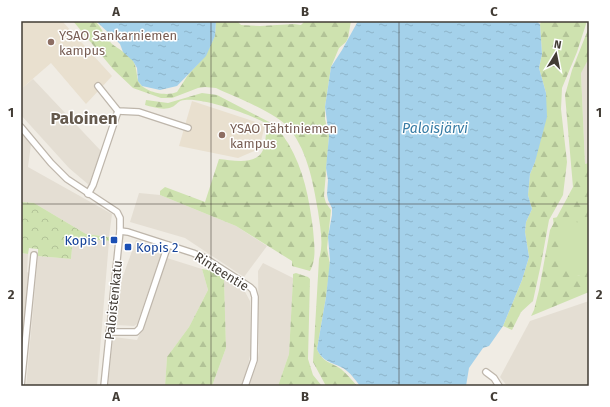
<svg xmlns="http://www.w3.org/2000/svg" width="610" height="407" viewBox="0 0 610 407" font-family="'Fira Sans',sans-serif">
	<style>
		.residential { fill: #e4ded3 }
		.education { fill: #e9e0cf }
		.grass { fill: #cee2af }
		.forest { fill: url(#forest-firs) }
		.park { fill: url(#park-crowns) }
		.water { fill: url(#water-ripples) }
		.lines { fill: none; stroke-linecap: round; stroke-linejoin: round }
		.street-casing { stroke: #beb6ab; stroke-width: 8 }
		.street { stroke: #fff; stroke-width: 5.5 }
		.grid { fill: none; stroke: #423c35; stroke-width: 1; stroke-opacity: 0.55 }
		.education-dot { fill: #8d6e63; stroke: #fff; stroke-width: 1.5 }
		.transit-dot { fill: #1a4fb4; stroke: #fff; stroke-width: 1.5 }
		.labels { text-anchor: middle; stroke-width: 3; stroke-linejoin: round; paint-order: stroke }
		.education-label { font-size: 13px; fill: #785e54; stroke: #fff; text-anchor: start }
		.transit-label { font-size: 13px; fill: #164399; stroke: #fff; text-anchor: end }
		.street-label { font-size: 13px; fill: #423c35; stroke: #fff }
		.water-label { font-size: 14px; font-style: italic; fill: #377ca5; stroke: #fff }
		.district-label { font-size: 17px; font-weight: bold; fill: #64594d; stroke: #fff }
		.neatline { fill: none; stroke: #423c35; stroke-width: 1.5 }
		.grid-label { font-size: 13px; text-anchor: middle; font-weight: bold; fill: #423c35 }
	</style>
	<defs>
		<pattern id="forest-firs" width="22" height="20" patternUnits="userSpaceOnUse"><rect width="22" height="20" fill="#cee2af"/><path d="M5 1l3.5 6h-7zM16 11l3.5 6h-7z" fill="#b2c397"/></pattern>
		<pattern id="park-crowns" width="20" height="18" patternUnits="userSpaceOnUse"><rect width="20" height="18" fill="#cee2af"/><path d="M2 6a3 3 0 1 1 6 0M12 15a3 3 0 1 1 6 0" fill="none" stroke="#b2c397"/></pattern>
		<pattern id="water-ripples" width="26" height="14" patternUnits="userSpaceOnUse"><rect width="26" height="14" fill="#a4d1ea"/><path d="M2 4q2-2 4 0t4 0M15 11q2-2 4 0t4 0" fill="none" stroke="#8eb4c9"/></pattern>
	</defs>
	<rect width="100%" height="100%" fill="#f0ece4"/>
	<g class="residential">
		<path d="M589,58V163L585,164L581,72Z"/>
		<path d="M33,79L101,151L89,185L69,168L21,115V89Z"/>
		<path d="M21,133L31,144L28,167L112,214L109,237L86,234L34,203L21,202Z"/>
		<path d="M139,193L160,195L236,226L267,246L244,277L185,238L130,222Z"/>
		<path d="M73,238L109,241L97,386H26L38,256L71,259Z"/>
		<path d="M136,240L163,249L137,324L134,326L115,325L119,287Z"/>
		<path d="M21,253L28,254L27,272L29,273L21,351Z"/>
		<path d="M167,258L202,269L208,290L189,327L167,357L165,386H108L113,339L114,337L137,340L144,325Z"/>
		<path d="M263,263L293,278L289,354L278,386H249L257,364L259,351L258,271Z"/>
		<path d="M224,278L244,290L250,301L251,351L247,370L241,386H212L226,348Z"/>
		<path d="M589,301V386H507L500,377L530,321Z"/>
	</g>
	<g class="education">
		<path d="M21,21H62L112,76L86,104L51,63L21,89Z"/>
		<path d="M192,101L265,125L259,149L238,158L179,146Z"/>
	</g>
	<path class="grass" d="M589,212V274L559,279L553,218Z"/>
	<g class="forest">
		<path d="M73,21H95C102,28 105,37 112,44C118,49 127,53 132,59C137,66 136,73 138,80C142,92 166,97 177,92L188,75L205,56L215,36L216,21H237L241,25L260,26L294,24L301,25L305,21H351L348,38L346,42L339,48L331,67L325,107V119L329,136L324,196L326,203L331,210L327,248L330,265L326,297L317,349C323,363 331,362 341,369C347,374 352,380 357,386H326L313,362L319,259C324,243 320,227 318,211C313,182 307,147 286,125C272,111 235,97 216,88L205,87L198,88L172,98H161L133,88L113,69Z"/>
		<path d="M542,21H587L577,52L562,88L561,109L567,162L563,195L549,220L541,264L533,301L521,312L512,330L503,326L522,280L529,257L525,232L526,222L532,209L528,195L530,174L535,162L546,93L539,68L542,54L540,24Z"/>
		<path d="M589,27V58L581,73L585,164L588,163L589,165V224L569,221L565,222C548,239 572,303 589,263V292L531,316L534,310L539,290L550,230L573,187L565,95L572,70Z"/>
		<path d="M202,93L217,95L273,124C280,129 283,136 288,143C304,170 309,198 313,229C314,243 317,259 310,271L292,266V261L236,226L160,195V191L165,187L205,202L219,159C232,160 256,166 263,150C266,142 266,132 267,124C250,114 204,98 185,100C178,100 177,105 172,107C164,111 153,107 145,105L146,100L168,103Z"/>
		<path d="M202,269L213,271L224,278L226,348L212,386H165L167,357L189,327L208,290Z"/>
		<path d="M296,273L308,277L310,279L308,359L313,375L322,386H278L289,354L293,278V274Z"/>
	</g>
	<path class="park" d="M21,202L34,203L86,234L109,237V241L73,238L71,259L38,256V249L29,248L28,254L21,253Z"/>
	<g class="water">
		<path d="M96,21H216L215,36L206,56L177,86L160,90L142,86L138,81L137,68L133,61L123,52L120,44L116,40Z"/>
		<path d="M358,21H536L540,24L542,54L539,68L546,93L547,117L535,162L530,174L528,195L532,209L526,222L525,232L529,257L522,280L503,326L489,346L483,348L469,368L466,386H360C356,381 352,375 347,371C338,363 323,364 317,349L326,297L330,260L328,237L332,215V208L328,200L327,194L328,180L326,168L329,136L325,107L331,67L342,50Z"/>
	</g>
	<g class="lines">
		<g class="street-casing">
			<g id="street">
				<path d="M98,86L118,111L139,112L188,128"/>
				<path d="M21,127L51,163L67,179L117,212L120,218V231L104,386"/>
				<path d="M88,194L93,185L118,111"/>
				<path d="M120,231L128,232L193,253L205,258L250,287L253,290L255,297L254,360L245,386"/>
				<path d="M109,332H136L140,328L168,245"/>
				<path d="M486,372L494,378L499,386"/>
				<path d="M21,386L34,255"/>
			</g>
		</g>
		<use href="#street" class="street"/>
	</g>
	<path class="grid" d="M211,21V386M399,21V386M21,204H589"/>
	<g class="education-dot">
		<circle cx="51" cy="42" r="4"/>
		<circle cx="222" cy="135" r="4"/>
	</g>
	<g class="transit-dot">
		<rect x="110" y="236" width="8" height="8" rx="2"/>
		<rect x="124" y="243" width="8" height="8" rx="2"/>
	</g>
	<g class="labels">
		<g class="education-label">
			<text x="59" y="40">YSAO Sankarniemen<tspan x="59" dy="15">kampus</tspan></text>
			<text x="230" y="133">YSAO Tähtiniemen<tspan x="230" dy="15">kampus</tspan></text>
		</g>
		<g class="transit-label">
			<text x="106" y="245">Kopis 1</text>
			<text x="136" y="252" text-anchor="start">Kopis 2</text>
		</g>
		<g class="street-label">
			<text transform="translate(222 271) rotate(32)" y="5">Rinteentie</text>
			<text transform="translate(113 300) rotate(-84)" y="5">Paloistenkatu</text>
		</g>
		<g class="water-label">
			<text x="435" y="133">Paloisjärvi</text>
		</g>
		<g class="district-label">
			<text x="84" y="124">Paloinen</text>
		</g>
	</g>
	<rect width="610" height="407" fill="none" stroke="#ffffff" stroke-width="44"/>
	<g transform="translate(556 54) rotate(10)" stroke="#ffffff" stroke-width="3" paint-order="stroke">
	<path d="M0-3L7 15L0 10L-7 15Z" fill="#423c35"/>
	<text y="-6" font-size="11" font-weight="bold" text-anchor="middle" fill="#423c35">N</text>
	</g>
	<rect x="22" y="22" width="566" height="363" class="neatline"/>
	<g class="grid-label">
		<text x="116" y="16">A</text>
		<text x="305" y="16">B</text>
		<text x="494" y="16">C</text>
		<text x="11" y="117">1</text>
		<text x="599" y="117">1</text>
		<text x="11" y="299">2</text>
		<text x="599" y="299">2</text>
		<text x="116" y="401">A</text>
		<text x="305" y="401">B</text>
		<text x="494" y="401">C</text>
	</g>
</svg>
